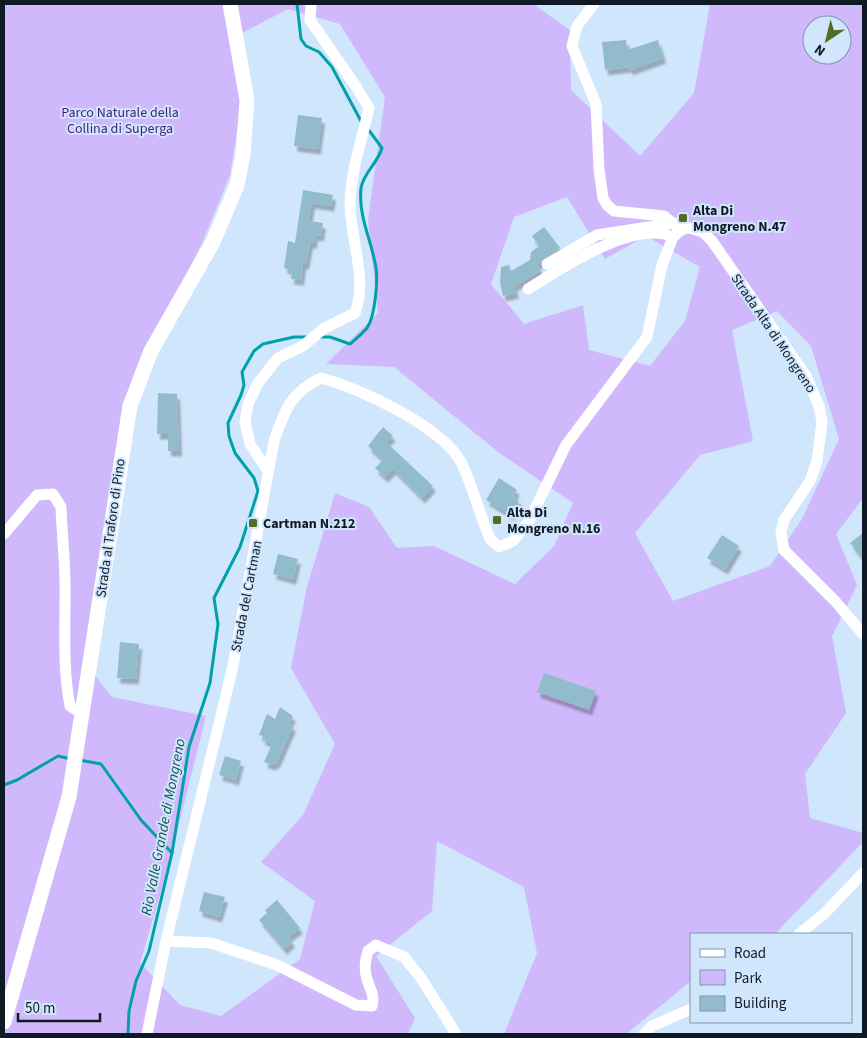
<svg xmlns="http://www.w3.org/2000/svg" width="867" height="1038" viewBox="0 0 867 1038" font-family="'Source Sans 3',sans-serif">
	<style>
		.green { fill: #cfb8fb; fill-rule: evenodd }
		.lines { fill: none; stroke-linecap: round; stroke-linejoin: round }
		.stream { stroke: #00a1a8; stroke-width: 3 }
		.building { fill: #92bbcb; filter: url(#shadow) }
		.minor { stroke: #fff; stroke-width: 11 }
		.major { stroke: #fff; stroke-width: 15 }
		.poi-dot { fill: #536d20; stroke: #d0e6fd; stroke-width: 2 }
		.labels { text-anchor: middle; stroke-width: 4; stroke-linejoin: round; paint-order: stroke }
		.park-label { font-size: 14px; fill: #461f75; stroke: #d0e6fd }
		.poi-label { font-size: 14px; font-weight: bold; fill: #101a24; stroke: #d0e6fd; text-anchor: start }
		.street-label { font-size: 14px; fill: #101a24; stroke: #d0e6fd }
		.water-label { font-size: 15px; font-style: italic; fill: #1b5154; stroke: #d0e6fd }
	</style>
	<defs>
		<filter id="shadow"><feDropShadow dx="3" dy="5.5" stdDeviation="1" flood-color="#0004"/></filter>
	</defs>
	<rect width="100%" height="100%" fill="#d0e6fd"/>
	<path class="green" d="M4,4H533L570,30L571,90L640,156L694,93L710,4H863V498L836,534L857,585L832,636L846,713L805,774L810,818L863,833V842L775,934H691V981L626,1034H504L537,953L524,887L437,841L432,911L376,956L415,1018L408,1034H4ZM288,9L340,24L385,97L368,220L378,313L326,364L394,367L498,452L573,503L554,546L515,584L434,546L397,548L369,507L335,493L307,587L291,668L335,744L303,815L261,862L315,901L300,959L221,1016L180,1005L140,963L169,864L206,716L112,697L86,664L103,555L123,402L202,243L230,175L244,89L234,37ZM812,25H842V55H812ZM567,197L605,259L646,236L700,267L685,321L650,366L589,350L583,305L524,324L491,284L514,217ZM777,311L811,346L839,439L802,519L770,566L673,601L635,533L700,455L753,441L732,330Z"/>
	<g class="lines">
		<g class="stream">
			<path d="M297,4L301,39L306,46L319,52L332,67L362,123"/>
			<path d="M320,337H330L350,344C356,339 362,334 367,328C375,317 378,281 376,268C372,241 358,217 361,188C363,173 378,163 382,148L368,129"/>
			<path d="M79,760L101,764L141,820L172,853"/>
			<path d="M4,785L17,780L58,756L71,759"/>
			<path d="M128,1034L129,1011L136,981L149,951L172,853L189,747L210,683L218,624L214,598L240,547L258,491L254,478L235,453L229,436L228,423L241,395L244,385L242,372L254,351L263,344L294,337H309"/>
		</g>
	</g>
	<g class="building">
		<path d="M626,40L627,50L658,40L663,58L630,70L629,67L605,70L602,42Z"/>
		<path d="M298,115L322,118L318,149L294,146Z"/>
		<path d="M303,190L333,195L331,206L312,203L309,221L323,223L321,236L315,235L314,243H310L306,264H303L301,280L291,279L292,270L284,268L288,241L295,243Z"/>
		<path d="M544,227L560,248L537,264L540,271L514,286L516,293L503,296L500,283L501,267L509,265L511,271L530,260L531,252L539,246L532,236Z"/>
		<path d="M158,393L177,394L179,451H168V434H157Z"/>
		<path d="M383,427L393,436L386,442L433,486L422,498L393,469L385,477L375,468L383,460L368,446Z"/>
		<path d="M499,478L517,490L513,496L519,500L511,515L486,500Z"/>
		<path d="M863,533V559L850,543Z"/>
		<path d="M722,535L739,546L725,569L707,558Z"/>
		<path d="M278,554L298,559L293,579L273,574Z"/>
		<path d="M120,642L139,644L136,679L117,678Z"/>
		<path d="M544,673L596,691L589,710L537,692Z"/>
		<path d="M280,707L293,716L289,724L293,726L277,762L272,765L264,762L272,744L262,739L263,736L259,735L267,714L275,719Z"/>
		<path d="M225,756L241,761L236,780L219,775Z"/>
		<path d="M204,892L225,897L219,917L199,911Z"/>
		<path d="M277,900L300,928L288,937L292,942L284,949L259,920L267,913L265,910Z"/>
	</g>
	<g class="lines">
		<g class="minor">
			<path d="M594,4L577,26L572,46L596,104L599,169L603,198L607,205L614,211L664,216L681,230"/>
			<path d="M547,264L597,235L674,223"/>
			<path d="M528,289C562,268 633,219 673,237"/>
			<path d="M268,471L250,444L245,422L248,404L258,383L278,358L303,346L323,329L355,313C368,278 350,239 350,203C351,170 362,140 369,108L355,85L310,20L311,4"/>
			<path d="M4,534L37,495L53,494L61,507C62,537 66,568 65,599C65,635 63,670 70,706L83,714"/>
			<path d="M799,934L824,914L863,873"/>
			<path d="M166,941L211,943L277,965L356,1005L372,1006C375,994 370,990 367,979C364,970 365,960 368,951L376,945L404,957L421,978L456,1034"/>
			<path d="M147,1034L166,941L233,666L274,441C285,410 290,393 321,378C359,388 444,427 462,464C473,488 480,515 490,539L499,547L513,541L529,521L566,445L647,337L662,265L673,237L681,230L689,228L703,232L712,241L806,376L819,406L822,422L817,461L810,481L784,520L781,532L784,550L835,601L863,634"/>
			<path d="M644,1034L652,1026L691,1009"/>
		</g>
		<path class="major" d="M4,1022L69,797L130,406L151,351L213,242L237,185L243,155L247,100L230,4"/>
	</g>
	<g class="poi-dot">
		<rect x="678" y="213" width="10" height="10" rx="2.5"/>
		<rect x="492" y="515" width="10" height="10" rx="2.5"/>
		<rect x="248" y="518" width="10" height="10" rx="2.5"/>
	</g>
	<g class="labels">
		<g class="park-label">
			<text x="120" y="117">Parco Naturale della<tspan x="120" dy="16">Collina di Superga</tspan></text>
		</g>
		<g class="poi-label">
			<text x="693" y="215">Alta Di<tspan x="693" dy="16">Mongreno N.47</tspan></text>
			<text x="507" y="517">Alta Di<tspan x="507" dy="16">Mongreno N.16</tspan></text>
			<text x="263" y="528">Cartman N.212</text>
		</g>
		<g class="street-label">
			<text transform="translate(774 333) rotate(56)" y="5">Strada Alta di Mongreno</text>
			<text transform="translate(110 528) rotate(-82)" y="5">Strada al Traforo di Pino</text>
			<text transform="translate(246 596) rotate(-79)" y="5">Strada del Cartman</text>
		</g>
		<g class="water-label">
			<text transform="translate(163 827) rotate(-79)" y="5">Rio Valle Grande di Mongreno</text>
		</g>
	</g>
	<rect width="867" height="1038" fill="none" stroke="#101a24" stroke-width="10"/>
	<rect x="690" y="933" width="162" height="90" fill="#d0e6fd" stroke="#8394a6"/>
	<rect x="700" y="949" width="25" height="8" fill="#ffffff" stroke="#8394a6"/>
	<text x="734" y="958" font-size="15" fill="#101a24">Road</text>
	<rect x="700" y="970" width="25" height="15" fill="#cfb8fb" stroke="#8394a6"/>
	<text x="734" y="983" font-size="15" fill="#101a24">Park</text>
	<rect x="700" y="996" width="25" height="15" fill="#92bbcb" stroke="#8394a6"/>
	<text x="734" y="1008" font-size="15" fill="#101a24">Building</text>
	<g transform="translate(827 40) rotate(215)"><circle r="24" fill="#d0e6fd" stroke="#8394a6"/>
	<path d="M0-4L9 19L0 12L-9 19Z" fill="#536d20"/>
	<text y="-8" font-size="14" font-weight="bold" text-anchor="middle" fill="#101a24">N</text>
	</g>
	<path d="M18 1013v8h82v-8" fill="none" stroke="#101a24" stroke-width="2.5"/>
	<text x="25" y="1013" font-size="15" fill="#101a24" stroke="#d0e6fd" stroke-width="4" paint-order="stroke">50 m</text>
</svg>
